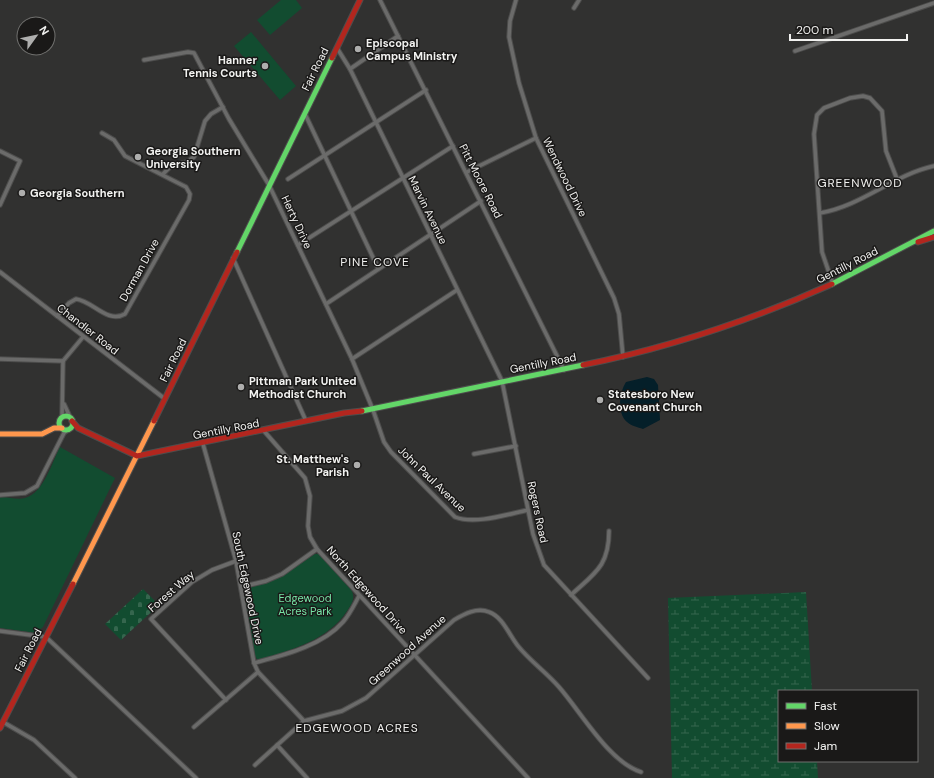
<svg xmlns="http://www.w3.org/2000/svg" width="934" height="778" viewBox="0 0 934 778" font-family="'DM Sans',sans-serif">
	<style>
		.green { fill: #124c30 }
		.wetland { fill: url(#wetland-marsh) }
		.cemetery { fill: url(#cemetery-stones) }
		.water { fill: #041f29 }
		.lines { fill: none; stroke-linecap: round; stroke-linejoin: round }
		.street-casing { stroke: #4d4d4c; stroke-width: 5.5 }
		.fast-casing { stroke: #4d4d4c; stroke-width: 7 }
		.slow-casing { stroke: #4d4d4c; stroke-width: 7 }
		.jam-casing { stroke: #4d4d4c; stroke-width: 7 }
		.street { stroke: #6b6b6a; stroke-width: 3.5 }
		.fast { stroke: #63d668; stroke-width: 5 }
		.slow { stroke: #ff974d; stroke-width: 5 }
		.jam { stroke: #b3261e; stroke-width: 5 }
		.poi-dot { fill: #aeaead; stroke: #1a1918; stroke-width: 1.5 }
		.labels { text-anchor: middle; stroke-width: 3; stroke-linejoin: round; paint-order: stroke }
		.poi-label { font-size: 11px; font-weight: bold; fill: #f2f2f0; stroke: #1a1918; text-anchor: start }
		.street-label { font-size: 11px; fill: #f2f2f0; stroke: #1a1918 }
		.park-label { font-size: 11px; fill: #77e4a6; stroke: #1a1918 }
		.neighbourhood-label { font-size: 12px; letter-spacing: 1px; fill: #f2f2f0; stroke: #1a1918 }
	</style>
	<defs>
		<pattern id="wetland-marsh" width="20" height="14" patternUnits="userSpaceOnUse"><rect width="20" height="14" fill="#124c30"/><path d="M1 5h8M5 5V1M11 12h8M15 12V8" fill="none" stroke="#35664e"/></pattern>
		<pattern id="cemetery-stones" width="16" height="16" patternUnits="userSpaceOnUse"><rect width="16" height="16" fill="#124c30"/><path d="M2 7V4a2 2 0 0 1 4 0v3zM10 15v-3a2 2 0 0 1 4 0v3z" fill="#35664e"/></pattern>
	</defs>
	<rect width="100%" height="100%" fill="#313130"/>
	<g class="green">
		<path d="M281,0H296L302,8L270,35L257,20Z"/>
		<path d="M251,32L296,86L280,100L234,46Z"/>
		<path d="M60,447L115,478L43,627L36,633L0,628V497C8,497 18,500 25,498C44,493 52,462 60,447Z"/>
		<path d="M315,554H319L352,591C355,599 352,604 347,611C328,640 293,649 261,660L257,659L255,656L244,589C274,582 289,571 315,554Z"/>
	</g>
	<path class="wetland" d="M806,592L812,691H779V761H817L818,778H672L668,598Z"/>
	<path class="cemetery" d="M143,589L159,605L121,640L105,624Z"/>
	<path class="water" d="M647,377L654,379L658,385L660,420L643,429C638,427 631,426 627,422C617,413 619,393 626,382Z"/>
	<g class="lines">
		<g class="street-casing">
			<g id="street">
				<path d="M380,0L564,370"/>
				<path d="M516,0L510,21L509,37L519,83L536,138L614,298L619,314L623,357"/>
				<path d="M574,8L579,0"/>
				<path d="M337,48L350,69L502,381L533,534L544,565L648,678"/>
				<path d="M795,51L934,3"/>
				<path d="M144,60L188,52L194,53L229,119L269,185L352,359L373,410L384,442L391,452L455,517C475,525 508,514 528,510"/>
				<path d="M350,69L398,36"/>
				<path d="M305,114L378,268"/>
				<path d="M0,151L20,161L0,205"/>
				<path d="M467,172L536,138"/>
				<path d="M163,174L172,165L187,162L194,157L205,121L211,114L223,107"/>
				<path d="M288,179L426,90"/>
				<path d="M820,213C862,206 893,175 934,166"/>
				<path d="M298,245L453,146"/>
				<path d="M233,258L306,421"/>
				<path d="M0,272L165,399"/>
				<path d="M833,284L822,252L814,134L817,115L824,108L850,98L863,96L870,98L882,111L886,151L897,179"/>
				<path d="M326,304L481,201"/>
				<path d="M57,316L69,303L76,299C93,301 107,324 125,314L189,200L190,194L186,187L125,156L114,140L102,133"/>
				<path d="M0,359L63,361"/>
				<path d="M352,359L457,290"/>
				<path d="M63,361L83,337"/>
				<path d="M64,404L70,417"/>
				<path d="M62,418L63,361"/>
				<path d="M264,431L305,478L310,496L308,526L310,537L317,549L528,778"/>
				<path d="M203,444L236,561L254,663L258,672L304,721"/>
				<path d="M474,454L516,446"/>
				<path d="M0,495L25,493L37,486L64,433L69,429"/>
				<path d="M241,587L266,581L282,574L317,549"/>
				<path d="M571,595C595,573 609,566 609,531"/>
				<path d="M0,631L46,637L196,778"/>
				<path d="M254,663C284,655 322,646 343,622C350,614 354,605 359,596"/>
				<path d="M226,700L151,619L192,582L212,570L236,561"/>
				<path d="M3,722L34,740L75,778"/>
				<path d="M194,727L258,672"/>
				<path d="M277,745L307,778"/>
				<path d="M255,765L304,721L342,711L366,698L454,620C464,614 477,607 489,612C503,617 509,635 518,646C530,661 546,672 559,687C581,712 609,762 641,772"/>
			</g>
		</g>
		<g class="fast-casing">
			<g id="fast">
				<path d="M237,252L332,58"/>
				<path d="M832,284L934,231"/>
				<path d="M362,411L583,365"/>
				<circle cx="66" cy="423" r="7"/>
			</g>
		</g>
		<g class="slow-casing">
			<g id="slow">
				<path d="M0,434H42L54,428H62"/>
				<path d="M73,584L154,421"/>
			</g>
		</g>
		<g class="jam-casing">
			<g id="jam">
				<path d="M332,58L360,0"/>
				<path d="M918,242L934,237"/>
				<path d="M583,365C668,348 752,320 832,284"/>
				<path d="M72,421L78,428L137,456L344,413L362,411"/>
				<path d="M154,421L237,252"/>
				<path d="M0,728L73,584"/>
			</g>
		</g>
		<use href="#street" class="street"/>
		<use href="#fast" class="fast"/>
		<use href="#slow" class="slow"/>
		<use href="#jam" class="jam"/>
	</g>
	<g class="poi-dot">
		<circle cx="358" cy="49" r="4"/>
		<circle cx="265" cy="66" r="4"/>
		<circle cx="138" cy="157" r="4"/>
		<circle cx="22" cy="193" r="4"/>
		<circle cx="241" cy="387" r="4"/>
		<circle cx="600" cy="400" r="4"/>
		<circle cx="357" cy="465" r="4"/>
	</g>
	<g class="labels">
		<g class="poi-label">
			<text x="366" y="47">Episcopal<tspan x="366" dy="13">Campus Ministry</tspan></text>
			<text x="257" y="64" text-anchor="end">Hanner<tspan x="257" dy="13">Tennis Courts</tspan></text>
			<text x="146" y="155">Georgia Southern<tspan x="146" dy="13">University</tspan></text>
			<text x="30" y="197">Georgia Southern</text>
			<text x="249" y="385">Pittman Park United<tspan x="249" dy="13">Methodist Church</tspan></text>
			<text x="608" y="398">Statesboro New<tspan x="608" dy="13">Covenant Church</tspan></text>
			<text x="349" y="463" text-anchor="end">St. Matthew's<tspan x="349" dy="13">Parish</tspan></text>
		</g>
		<g class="street-label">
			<text transform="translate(315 69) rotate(-64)" y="4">Fair Road</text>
			<text transform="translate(565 177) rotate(64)" y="4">Wendwood Drive</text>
			<text transform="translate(481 181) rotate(63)" y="4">Pitt Moore Road</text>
			<text transform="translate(428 210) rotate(64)" y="4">Marvin Avenue</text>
			<text transform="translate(297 222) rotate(65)" y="4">Herty Drive</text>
			<text transform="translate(847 265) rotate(-27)" y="4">Gentilly Road</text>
			<text transform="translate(139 270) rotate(-61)" y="4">Dorman Drive</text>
			<text transform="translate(88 329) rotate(38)" y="4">Chandler Road</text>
			<text transform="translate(173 360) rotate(-64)" y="4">Fair Road</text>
			<text transform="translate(543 363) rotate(-11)" y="4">Gentilly Road</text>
			<text transform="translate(226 429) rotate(-11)" y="4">Gentilly Road</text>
			<text transform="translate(432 479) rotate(44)" y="4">John Paul Avenue</text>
			<text transform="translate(538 512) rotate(78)" y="4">Rogers Road</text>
			<text transform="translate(248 588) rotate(78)" y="4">South Edgewood Drive</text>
			<text transform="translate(367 590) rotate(48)" y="4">North Edgewood Drive</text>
			<text transform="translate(171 591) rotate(-41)" y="4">Forest Way</text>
			<text transform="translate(28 650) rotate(-63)" y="4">Fair Road</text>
			<text transform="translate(407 650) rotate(-42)" y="4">Greenwood Avenue</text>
		</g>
		<g class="park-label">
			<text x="305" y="602">Edgewood<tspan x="305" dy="13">Acres Park</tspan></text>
		</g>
		<g class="neighbourhood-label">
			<text x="860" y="187">GREENWOOD</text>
			<text x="375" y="266">PINE COVE</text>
			<text x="357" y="732">EDGEWOOD ACRES</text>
		</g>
	</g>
	<rect x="778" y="690" width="140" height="72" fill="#1a1918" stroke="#70706e"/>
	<rect x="786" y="703" width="20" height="6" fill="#63d668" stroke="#70706e"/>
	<text x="814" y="710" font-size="12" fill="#f2f2f0">Fast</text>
	<rect x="786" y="723" width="20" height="6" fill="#ff974d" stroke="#70706e"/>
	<text x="814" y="730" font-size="12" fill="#f2f2f0">Slow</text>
	<rect x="786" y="743" width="20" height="6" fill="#b3261e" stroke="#70706e"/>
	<text x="814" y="750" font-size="12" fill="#f2f2f0">Jam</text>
	<g transform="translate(36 36) rotate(57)"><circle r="19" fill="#1a1918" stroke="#70706e"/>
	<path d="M0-3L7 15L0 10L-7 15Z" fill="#aeaead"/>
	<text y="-6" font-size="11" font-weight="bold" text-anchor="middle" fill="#f2f2f0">N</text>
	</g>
	<path d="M790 34v6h117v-6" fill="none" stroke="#f2f2f0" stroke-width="2"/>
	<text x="796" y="34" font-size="12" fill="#f2f2f0" stroke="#1a1918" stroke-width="3" paint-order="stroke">200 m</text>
</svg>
